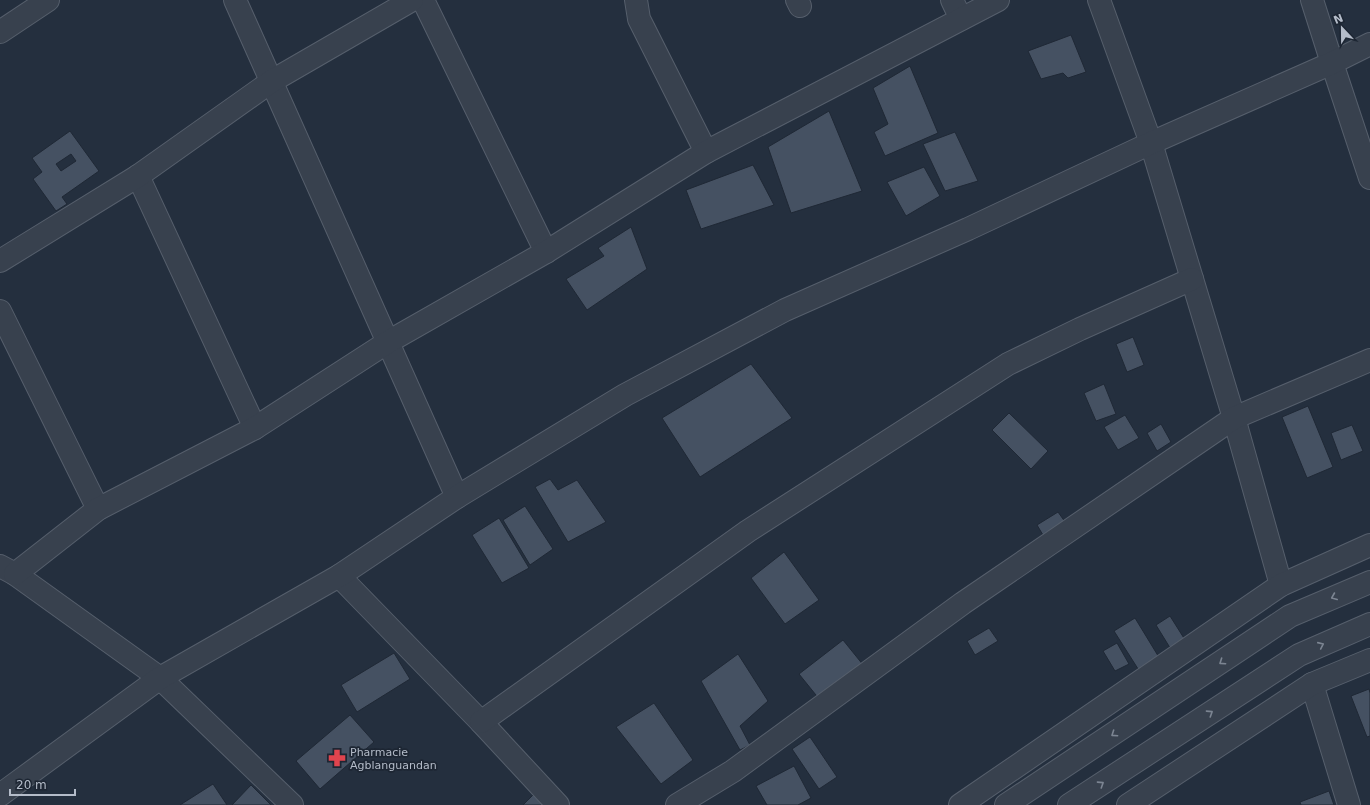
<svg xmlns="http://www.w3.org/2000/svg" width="1370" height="805" viewBox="0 0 1370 805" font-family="'DejaVu Sans',sans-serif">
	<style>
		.building { fill: #455162; stroke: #1f2835; fill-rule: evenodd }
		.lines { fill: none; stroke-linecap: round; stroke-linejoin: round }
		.minor-casing { stroke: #565f6c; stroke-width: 24 }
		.minor { stroke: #38414e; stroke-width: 22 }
		.oneway { stroke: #7c8592 }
		.labels { text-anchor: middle; stroke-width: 3.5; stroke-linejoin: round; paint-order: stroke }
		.poi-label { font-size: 11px; fill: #b4bcc9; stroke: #1d2633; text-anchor: start }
	</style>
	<rect width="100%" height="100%" fill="#242f3e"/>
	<g class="building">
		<path d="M1071,35L1086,72L1068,78L1063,73L1041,79L1028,51Z"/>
		<path d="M910,66L938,133L885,156L874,132L888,124L873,88Z"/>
		<path d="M829,111L862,191L791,213L768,147Z"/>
		<path d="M70,131L99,171L62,197L67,204L56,211L33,179L42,172L32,158ZM71,154L76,161L61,171L56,164Z"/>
		<path d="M955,132L978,181L945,191L923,144Z"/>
		<path d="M753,165L774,205L701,229L686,190Z"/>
		<path d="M924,167L940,196L906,216L887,182Z"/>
		<path d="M631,227L647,269L587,310L566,279L604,256L598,248Z"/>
		<path d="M1133,337L1144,365L1127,372L1116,344Z"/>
		<path d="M751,364L792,418L700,477L662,418Z"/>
		<path d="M1104,384L1116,414L1096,421L1084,393Z"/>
		<path d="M1308,406L1333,467L1307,478L1282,417Z"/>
		<path d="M1009,413L1048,451L1031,469L992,430Z"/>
		<path d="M1125,415L1139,438L1118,450L1104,427Z"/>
		<path d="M1161,424L1171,442L1157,451L1147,433Z"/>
		<path d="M1352,425L1363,451L1341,460L1331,433Z"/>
		<path d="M550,479L558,490L577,480L606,522L568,542L535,487Z"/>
		<path d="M525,506L553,549L530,565L503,520Z"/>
		<path d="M1058,512L1068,526L1046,540L1037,525Z"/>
		<path d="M499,518L529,568L502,583L472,535Z"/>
		<path d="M784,552L819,600L785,624L751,578Z"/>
		<path d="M1170,616L1187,643L1172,651L1156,625Z"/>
		<path d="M1135,618L1160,659L1140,672L1114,631Z"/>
		<path d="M989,628L998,641L975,655L967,641Z"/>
		<path d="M843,640L864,666L820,700L799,674Z"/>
		<path d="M1117,643L1129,664L1115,671L1103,651Z"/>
		<path d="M394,653L410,679L357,712L341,685Z"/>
		<path d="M738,654L768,701L740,726L750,745L740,750L701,681Z"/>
		<path d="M1369,689L1370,693V736L1367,737L1351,696Z"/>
		<path d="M654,703L693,760L661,784L616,727Z"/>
		<path d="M350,715L374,742L320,789L296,761Z"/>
		<path d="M810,737L837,777L819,789L792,749Z"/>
		<path d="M794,766L811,798L798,805H767L756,786Z"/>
		<path d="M213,784L227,805H180Z"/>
		<path d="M251,785L271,805H232Z"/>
		<path d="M1329,791L1334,805H1301L1300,802Z"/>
		<path d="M535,793L547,805H523Z"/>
	</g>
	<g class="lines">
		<g class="minor-casing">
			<g id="minor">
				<path d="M235,0L457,497"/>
				<path d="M423,0L546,252"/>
				<path d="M636,0L639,19L706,152"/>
				<path d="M797,0L800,6"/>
				<path d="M952,0L961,19"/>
				<path d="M1099,0L1151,143L1234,418L1281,585"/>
				<path d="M1312,0L1332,63L1370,178"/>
				<path d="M0,32L48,0"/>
				<path d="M138,176L255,428"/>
				<path d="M0,261L138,176L272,81L412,0"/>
				<path d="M0,311L98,509"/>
				<path d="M0,566L15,574L160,678L292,805"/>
				<path d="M15,574L98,509L255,428L388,342L546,252L706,152L998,0"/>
				<path d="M339,576L481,722L558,805"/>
				<path d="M1312,684L1349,805"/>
				<path d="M481,722L748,531L1008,364L1080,329L1192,279"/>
				<path d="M0,795L160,678L339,576L457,497L625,395L785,310L968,229L1151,143L1332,63L1370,44"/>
				<path d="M677,805L733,771L963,603L1234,418L1370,360"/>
				<path d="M960,805L1281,585L1370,545"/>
				<path d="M1006,805L1290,616L1370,582"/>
				<path d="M1069,805L1299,655L1370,624"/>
				<path d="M1128,805L1312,684L1370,660"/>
			</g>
		</g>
		<use href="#minor" class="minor"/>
	</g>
	<defs><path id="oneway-chevron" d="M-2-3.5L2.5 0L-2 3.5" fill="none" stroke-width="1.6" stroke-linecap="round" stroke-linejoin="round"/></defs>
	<g class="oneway">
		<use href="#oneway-chevron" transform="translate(1334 597) rotate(157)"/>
		<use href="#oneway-chevron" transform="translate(1321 645) rotate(-24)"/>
		<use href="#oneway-chevron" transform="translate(1222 662) rotate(146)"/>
		<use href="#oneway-chevron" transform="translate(1210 713) rotate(-33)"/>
		<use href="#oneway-chevron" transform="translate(1114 734) rotate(146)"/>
		<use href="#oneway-chevron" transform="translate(1101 784) rotate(-33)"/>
	</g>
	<defs>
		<g id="pharmacy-bare" transform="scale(1.38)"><path d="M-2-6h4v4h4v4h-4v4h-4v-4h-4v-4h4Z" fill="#e0444e" stroke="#1d2633" stroke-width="2.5" paint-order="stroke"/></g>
	</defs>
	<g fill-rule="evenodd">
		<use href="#pharmacy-bare" x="337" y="758"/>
	</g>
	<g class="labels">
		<g class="poi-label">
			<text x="350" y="756">Pharmacie<tspan x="350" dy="13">Agblanguandan</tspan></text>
		</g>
	</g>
	<g transform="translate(1342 28) rotate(338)" stroke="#1d2633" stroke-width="3" paint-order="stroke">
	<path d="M0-3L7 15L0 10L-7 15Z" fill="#b4bcc9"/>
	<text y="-6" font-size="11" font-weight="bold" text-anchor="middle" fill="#b4bcc9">N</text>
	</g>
	<path d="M10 789v6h65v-6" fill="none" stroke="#b4bcc9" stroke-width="2"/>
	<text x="16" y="789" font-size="12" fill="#b4bcc9" stroke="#1d2633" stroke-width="3" paint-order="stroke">20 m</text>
</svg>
